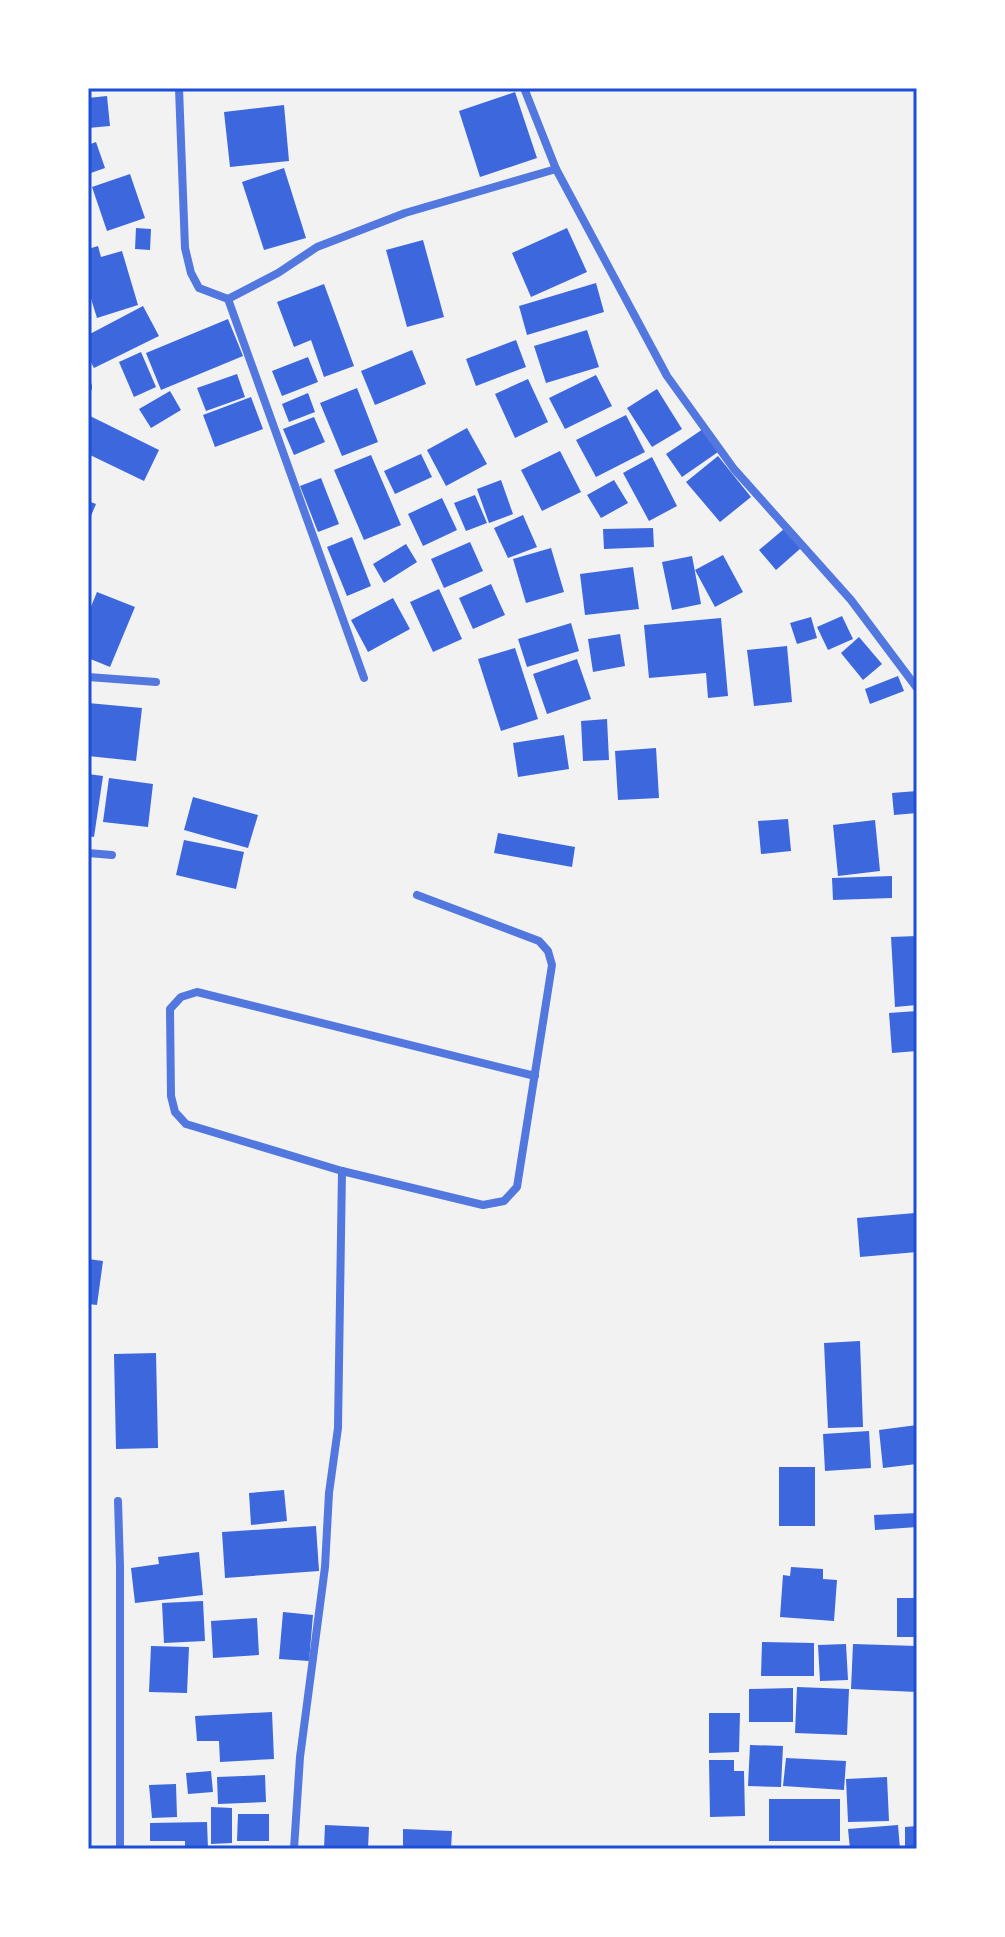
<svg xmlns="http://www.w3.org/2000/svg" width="1005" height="1937" viewBox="0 0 1005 1937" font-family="Overpass,sans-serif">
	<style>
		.building { fill: #3d67dc }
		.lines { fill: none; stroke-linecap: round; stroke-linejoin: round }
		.minor { stroke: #5277de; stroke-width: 8 }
		.neatline { fill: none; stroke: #1d4ed8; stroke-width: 3 }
	</style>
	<rect width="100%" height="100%" fill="#f2f2f2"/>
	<g class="building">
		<path d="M515,92L537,158L480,177L459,111Z"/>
		<path d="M107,96L110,126L88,128V98Z"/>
		<path d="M284,105L289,161L230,167L224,112Z"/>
		<path d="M96,142L105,168L88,174V145Z"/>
		<path d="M284,168L306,238L264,250L242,182Z"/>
		<path d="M130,174L145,218L107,231L92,187Z"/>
		<path d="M136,228L151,229L150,250L135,249Z"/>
		<path d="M567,228L587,272L531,297L512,253Z"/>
		<path d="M423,240L444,317L407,327L386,250Z"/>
		<path d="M98,246L101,257L122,251L138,305L97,318L88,289V249Z"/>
		<path d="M596,283L604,312L527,335L519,306Z"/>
		<path d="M324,284L354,366L324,377L311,340L294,347L277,302Z"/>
		<path d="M143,306L159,336L94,368L88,357V335Z"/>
		<path d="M228,319L243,356L161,390L146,353Z"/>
		<path d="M587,330L599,367L546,383L534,346Z"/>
		<path d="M516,340L526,367L476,386L466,359Z"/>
		<path d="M412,350L426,384L375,405L361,371Z"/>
		<path d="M141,352L156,387L134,397L119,362Z"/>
		<path d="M308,357L318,382L282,396L272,371Z"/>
		<path d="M237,374L245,397L206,411L197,388Z"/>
		<path d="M596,375L612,406L565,429L549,398Z"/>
		<path d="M528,379L548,422L515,438L495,394Z"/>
		<path d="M357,388L378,442L342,456L320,403Z"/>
		<path d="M657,389L682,429L652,447L627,408Z"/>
		<path d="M170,391L181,410L151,428L139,409Z"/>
		<path d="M308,393L315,412L289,422L282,404Z"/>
		<path d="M251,397L263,429L215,447L203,415Z"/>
		<path d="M88,415L159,450L144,481L88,454Z"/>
		<path d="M626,415L645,452L596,477L576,440Z"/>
		<path d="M314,417L325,442L294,455L283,429Z"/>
		<path d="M467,428L487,464L446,486L427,450Z"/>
		<path d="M703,429L718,452L682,477L666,454Z"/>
		<path d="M560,451L581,492L542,511L521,470Z"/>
		<path d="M421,454L432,477L395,494L384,471Z"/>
		<path d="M371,455L401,525L364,540L334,470Z"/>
		<path d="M718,456L751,497L720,522L686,482Z"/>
		<path d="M652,457L677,506L649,521L623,473Z"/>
		<path d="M321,478L339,524L318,532L300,486Z"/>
		<path d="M501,480L513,514L489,523L477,489Z"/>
		<path d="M614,480L628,503L601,518L587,495Z"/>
		<path d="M475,495L487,523L466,531L454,503Z"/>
		<path d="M442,498L457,530L423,546L408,514Z"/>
		<path d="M88,501L96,504L88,523Z"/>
		<path d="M523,515L537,547L508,558L494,528Z"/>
		<path d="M653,528L654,547L604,549L603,529Z"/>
		<path d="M784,529L801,548L776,570L759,550Z"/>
		<path d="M352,537L371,586L347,596L327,547Z"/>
		<path d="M470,542L483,571L444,588L431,559Z"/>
		<path d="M406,544L417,562L384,583L373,564Z"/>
		<path d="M551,548L564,592L526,603L513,559Z"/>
		<path d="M723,555L743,592L715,607L695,570Z"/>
		<path d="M692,556L701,604L672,610L662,562Z"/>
		<path d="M633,567L639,609L585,615L580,574Z"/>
		<path d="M491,584L505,615L473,629L459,598Z"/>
		<path d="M439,589L462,639L433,652L410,602Z"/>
		<path d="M97,592L135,607L110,667L88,658V614Z"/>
		<path d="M393,598L410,629L368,652L351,620Z"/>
		<path d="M842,616L853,639L828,650L817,627Z"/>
		<path d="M811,617L817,638L797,644L790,623Z"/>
		<path d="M721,618L728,696L708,698L706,673L649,678L644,625Z"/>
		<path d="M571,623L579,651L527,667L518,639Z"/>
		<path d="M620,634L625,666L593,672L588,639Z"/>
		<path d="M859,637L882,664L863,680L841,653Z"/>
		<path d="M787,646L792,702L754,706L747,650Z"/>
		<path d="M515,648L538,719L501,731L478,659Z"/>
		<path d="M577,659L591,699L547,714L533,674Z"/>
		<path d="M898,676L904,691L870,704L865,689Z"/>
		<path d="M88,703L142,708L136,761L88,756Z"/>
		<path d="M607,719L609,760L583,761L581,721Z"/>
		<path d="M564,735L569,769L518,777L513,743Z"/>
		<path d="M656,748L659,798L618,800L615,751Z"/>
		<path d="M88,774L103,776L94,837L88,836Z"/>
		<path d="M109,778L153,784L148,827L103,822Z"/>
		<path d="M917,791V813L894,815L892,793Z"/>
		<path d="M193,797L258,815L248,848L184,830Z"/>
		<path d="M788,819L791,851L761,854L758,821Z"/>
		<path d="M875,820L880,871L838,876L833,825Z"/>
		<path d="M498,833L575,847L572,867L494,853Z"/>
		<path d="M184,840L244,852L236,889L176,875Z"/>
		<path d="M892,876V898L833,900L832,878Z"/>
		<path d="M917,936V1005L895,1007L891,937Z"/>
		<path d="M917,1011V1051L892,1053L889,1013Z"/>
		<path d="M915,1213L917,1252L860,1257L857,1218Z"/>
		<path d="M88,1259L103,1261L97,1305L88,1304Z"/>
		<path d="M860,1341L863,1427L828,1428L824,1343Z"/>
		<path d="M156,1353L158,1448L116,1449L114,1354Z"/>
		<path d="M917,1425V1464L883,1468L879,1430Z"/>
		<path d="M869,1431L871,1468L825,1471L823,1434Z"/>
		<rect x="779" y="1467" width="36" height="59"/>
		<path d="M284,1490L287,1521L251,1525L249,1493Z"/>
		<path d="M917,1513V1527L875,1530L874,1515Z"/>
		<path d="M316,1526L319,1571L225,1578L222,1532Z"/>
		<path d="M199,1552L203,1595L135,1603L131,1568L159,1564L158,1557Z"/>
		<path d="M791,1567L823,1569V1579L837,1580L834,1621L780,1617L783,1575L790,1576Z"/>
		<rect x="897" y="1598" width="20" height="39"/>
		<path d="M203,1601L205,1641L164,1643L162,1603Z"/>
		<path d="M283,1612L313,1615L309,1661L279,1659Z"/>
		<path d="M257,1618L259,1655L213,1658L211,1621Z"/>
		<path d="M762,1642L814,1643V1676H761Z"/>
		<path d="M846,1644L848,1680L820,1681L818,1645Z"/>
		<path d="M853,1644L917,1646V1692L851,1689Z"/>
		<path d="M151,1646L189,1647L187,1693L149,1692Z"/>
		<path d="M797,1687L849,1689L847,1735L795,1733Z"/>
		<path d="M793,1688V1722H749V1689Z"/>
		<path d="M272,1712L274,1759L220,1762L219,1741H197L195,1716Z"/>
		<path d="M709,1713H740L739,1752L709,1753Z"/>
		<path d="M750,1745L783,1746L781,1787L748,1786Z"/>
		<path d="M786,1758L846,1761L844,1790L783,1786Z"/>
		<path d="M709,1760H734V1771H744L745,1816L710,1817Z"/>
		<path d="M211,1771L213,1792L188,1794L186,1773Z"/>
		<path d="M265,1775L266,1802L218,1804L217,1777Z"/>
		<path d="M887,1777L889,1821L848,1822L846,1779Z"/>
		<path d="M176,1784L177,1817L152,1818L149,1785Z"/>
		<rect x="769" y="1799" width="71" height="42"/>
		<path d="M211,1807L232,1808V1843L211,1844Z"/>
		<path d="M238,1814H269V1841H237Z"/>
		<path d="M207,1822L208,1849H185V1841H150V1823Z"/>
		<path d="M325,1825L369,1827L368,1849H324Z"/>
		<path d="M898,1825L900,1849H850L848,1829Z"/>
		<path d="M917,1826V1849H905V1827Z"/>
		<path d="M403,1829L452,1831L451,1849H403Z"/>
	</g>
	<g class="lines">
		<g class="minor">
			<path d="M179,88L185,248L191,273L199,288L228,299"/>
			<path d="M524,88L556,169L667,376L734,469L851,600L917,688"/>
			<path d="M88,386V388"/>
			<path d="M88,677L156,682"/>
			<path d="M364,678L228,299L278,273L317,247L405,213L556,169"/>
			<path d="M88,853L112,855"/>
			<path d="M417,895L539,941L548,951L552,965L517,1187L504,1201L483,1205L342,1171L186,1124L175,1112L171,1096L170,1009L181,997L197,992L535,1076"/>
			<path d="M118,1501L120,1566V1849"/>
			<path d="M294,1849L300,1757L325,1567L329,1493L338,1428L342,1171"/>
		</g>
	</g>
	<rect width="1005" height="1937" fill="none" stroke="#ffffff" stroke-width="180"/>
	<rect x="90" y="90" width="825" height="1757" class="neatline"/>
</svg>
